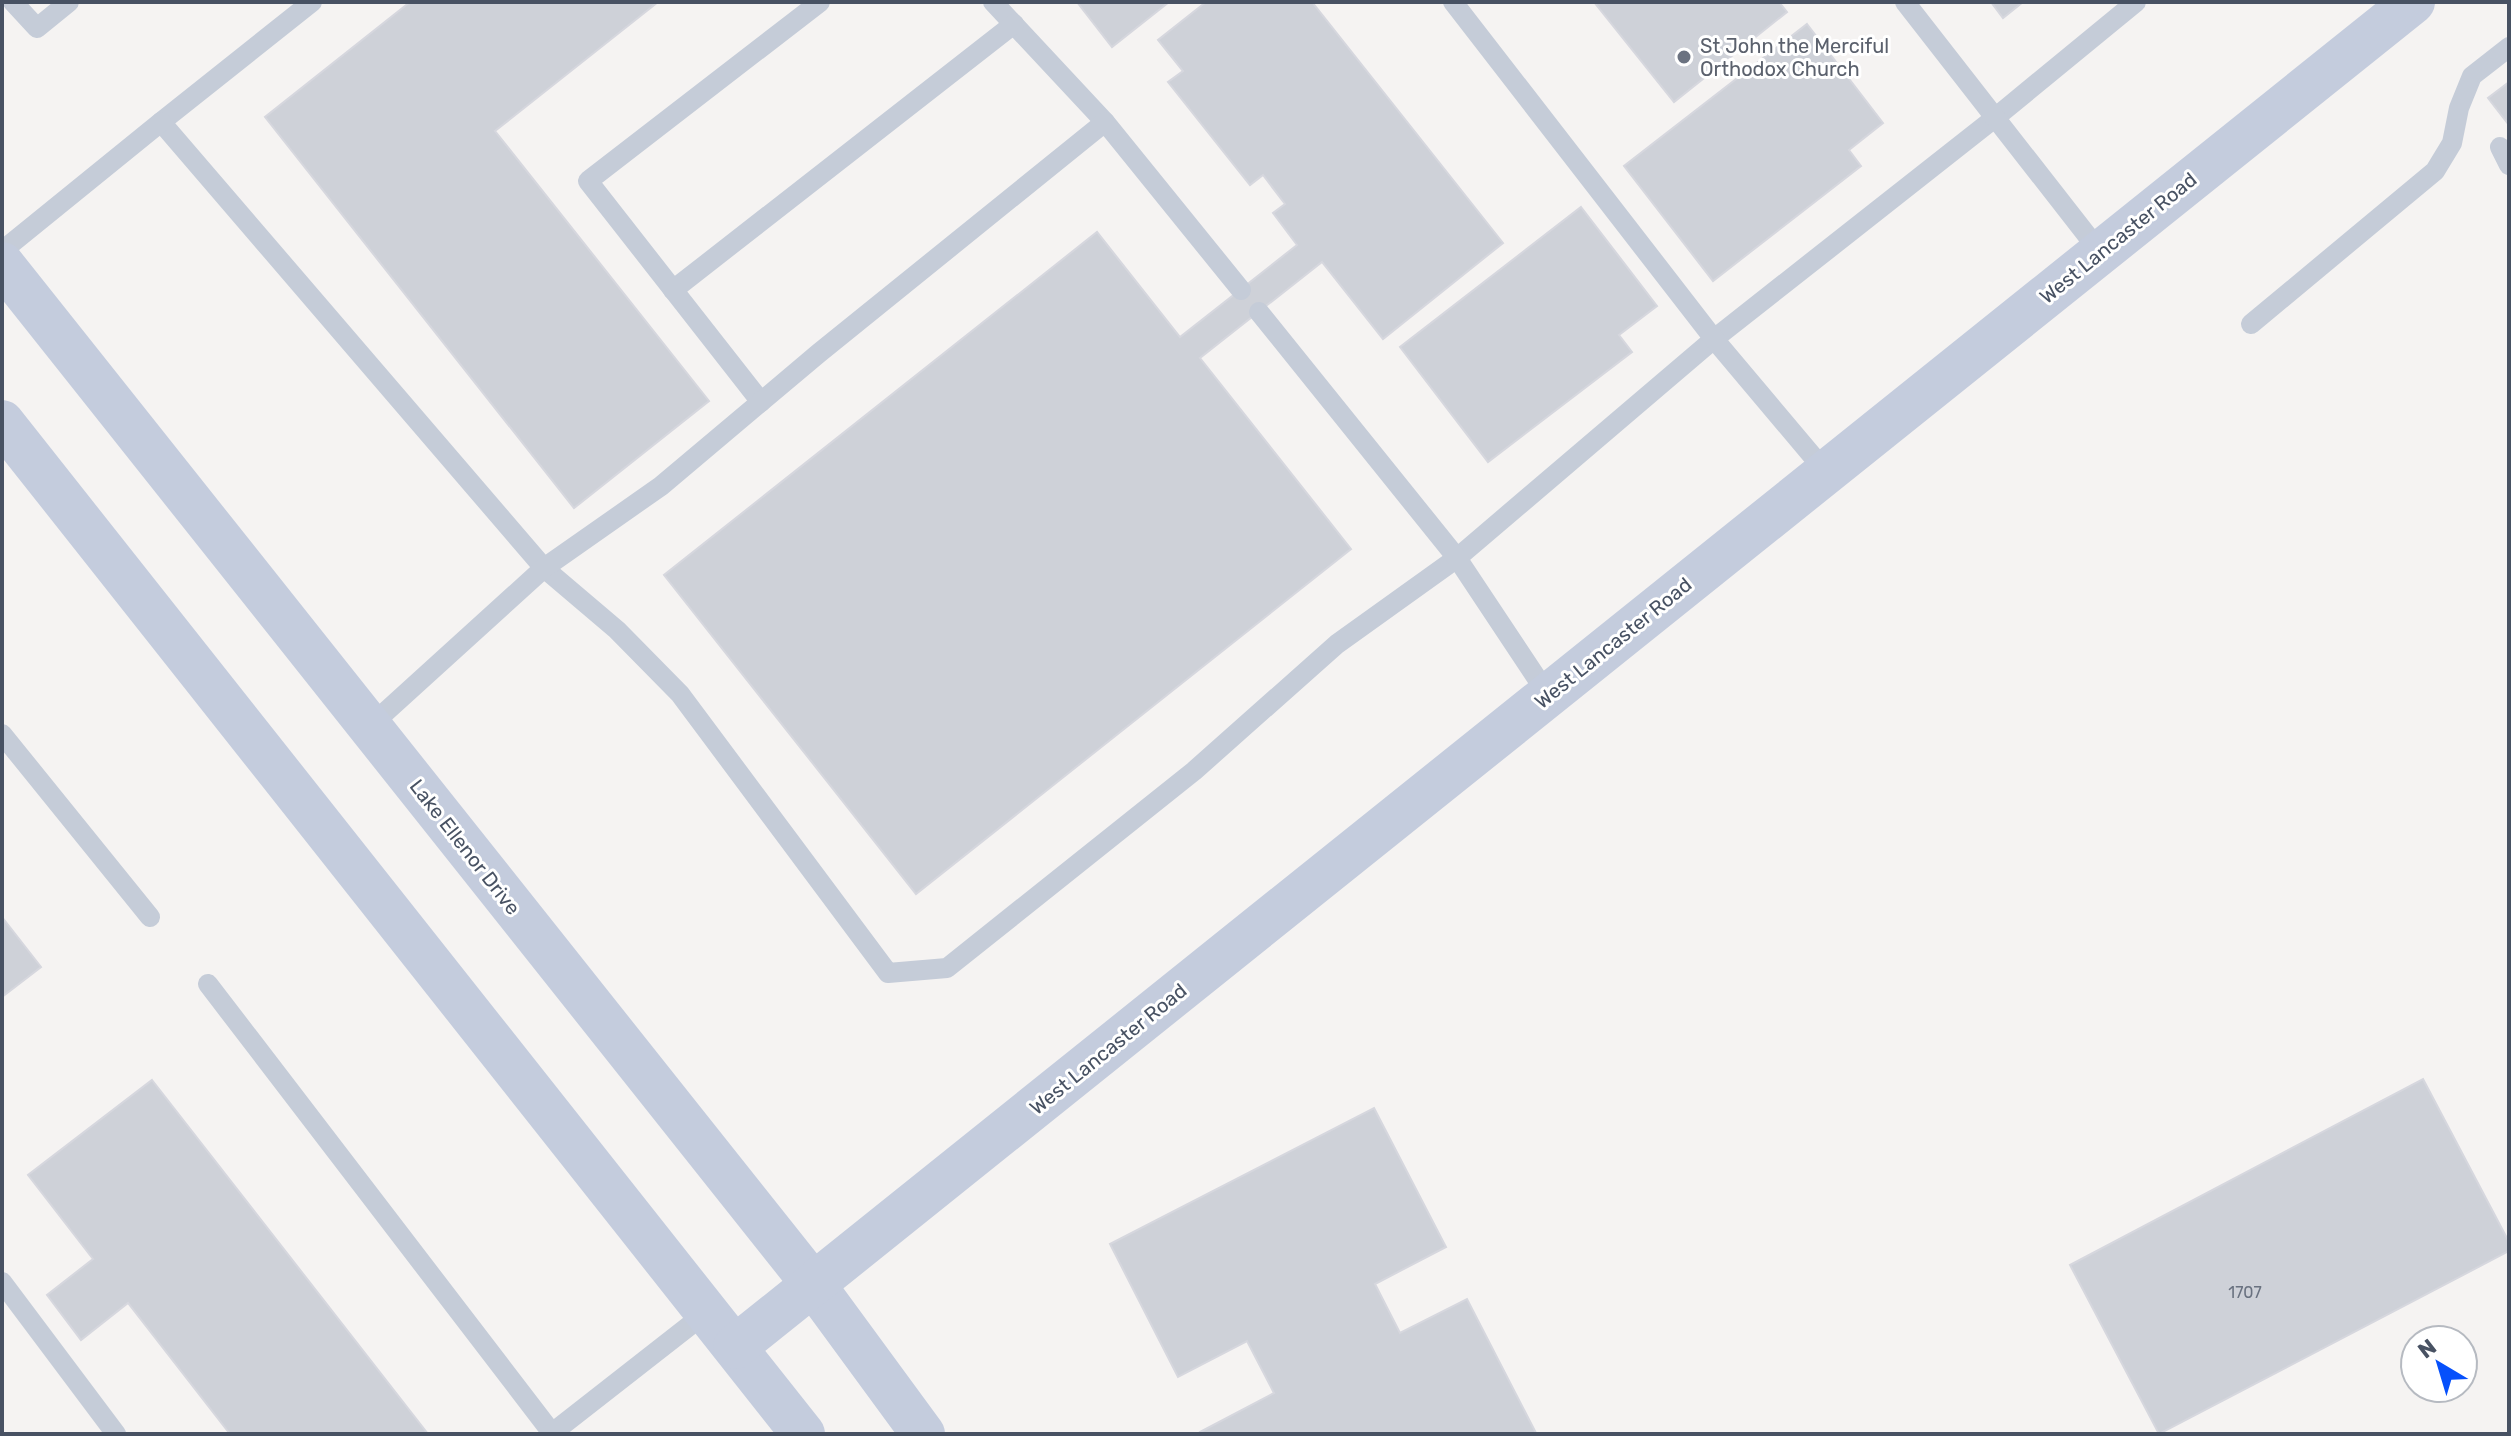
<svg xmlns="http://www.w3.org/2000/svg" width="2511" height="1436" viewBox="0 0 2511 1436" font-family="Rubik,sans-serif">
	<style>
		.building { fill: #ced1d8; stroke: #d6d7de; stroke-width: 2 }
		.lines { fill: none; stroke-linecap: round; stroke-linejoin: round }
		.lane { stroke: #c5ccd8; stroke-width: 20 }
		.secondary { stroke: #c4ccdd; stroke-width: 44 }
		.worship-dot { fill: #6b7280; stroke: #fff; stroke-width: 3 }
		.labels { text-anchor: middle; stroke-width: 6; stroke-linejoin: round; paint-order: stroke }
		.number-label { font-size: 16px; fill: #6a7280 }
		.worship-label { font-size: 20px; fill: #5b616d; stroke: #fff; text-anchor: start }
		.street-label { font-size: 20px; fill: #485263; stroke: #fff }
	</style>
	<rect width="100%" height="100%" fill="#f5f3f2"/>
	<g class="building">
		<path d="M410,2H658L495,131L709,401L574,508L265,117Z"/>
		<path d="M1077,2H1169L1112,47Z"/>
		<path d="M1206,2H1312L1503,243L1383,339L1322,262L1200,358L1351,549L916,894L664,575L1097,232L1180,337L1297,245L1273,213L1285,204L1263,175L1250,185L1168,82L1183,71L1158,40Z"/>
		<path d="M1594,2H1779L1787,12L1674,102Z"/>
		<path d="M1991,2H2023L2003,18Z"/>
		<path d="M1807,24L1883,123L1849,150L1861,166L1713,281L1624,166Z"/>
		<path d="M2509,82V125L2488,98Z"/>
		<path d="M1581,207L1657,306L1619,335L1632,352L1488,462L1400,347Z"/>
		<path d="M2,917L41,967L2,997Z"/>
		<path d="M2423,1079L2509,1242V1251L2159,1434L2070,1265Z"/>
		<path d="M152,1080L428,1434H230L128,1303L81,1340L47,1295L93,1259L28,1175Z"/>
		<path d="M1374,1108L1446,1247L1375,1284L1400,1333L1467,1299L1536,1433L1201,1434L1200,1432L1274,1393L1247,1341L1178,1377L1110,1244Z"/>
	</g>
	<g class="lines">
		<g class="lane">
			<path d="M13,2L37,28L69,2"/>
			<path d="M312,2L161,122L544,568L617,630L680,694L888,973L947,968L1194,771L1337,644L1457,558L1714,339L1996,117L2136,2"/>
			<path d="M993,2L1105,122"/>
			<path d="M1453,2L1714,339L1826,472"/>
			<path d="M1905,2L2100,252"/>
			<path d="M2500,147L2509,165"/>
			<path d="M2,251L161,122"/>
			<path d="M673,290L1014,24"/>
			<path d="M1259,312L1457,558L1548,695"/>
			<path d="M2251,324L2435,171L2452,143L2459,108L2472,76L2509,47"/>
			<path d="M761,402L588,181L820,2"/>
			<path d="M370,726L544,568L661,486L819,353L1105,122L1241,290"/>
			<path d="M2,734L150,917"/>
			<path d="M208,984L552,1433"/>
			<path d="M2,1282L116,1434"/>
			<path d="M551,1434L707,1312"/>
		</g>
		<g class="secondary">
			<path d="M2,264L813,1284L923,1434"/>
			<path d="M2,422L803,1434"/>
			<path d="M735,1347L2413,2"/>
		</g>
	</g>
	<circle class="worship-dot" cx="1684" cy="57" r="8"/>
	<g class="labels">
		<g class="number-label">
			<text x="2245" y="1298">1707</text>
		</g>
		<g class="worship-label">
			<text x="1700" y="53">St John the Merciful<tspan x="1700" dy="23">Orthodox Church</tspan></text>
		</g>
		<g class="street-label">
			<text transform="translate(2118 238) rotate(-39)" y="7">West Lancaster Road</text>
			<text transform="translate(1613 643) rotate(-39)" y="7">West Lancaster Road</text>
			<text transform="translate(465 847) rotate(52)" y="7">Lake Ellenor Drive</text>
			<text transform="translate(1108 1049) rotate(-39)" y="7">West Lancaster Road</text>
		</g>
	</g>
	<rect width="2511" height="1436" fill="none" stroke="#485263" stroke-width="8"/>
	<g transform="translate(2439 1364) rotate(322)"><circle r="38" fill="#ffffff" stroke="#b6bac1" stroke-width="2"/>
	<path d="M0-6L14 30L0 20L-14 30Z" fill="#0650fb"/>
	<text y="-12" font-size="22" font-weight="bold" text-anchor="middle" fill="#485263">N</text>
	</g>
</svg>
